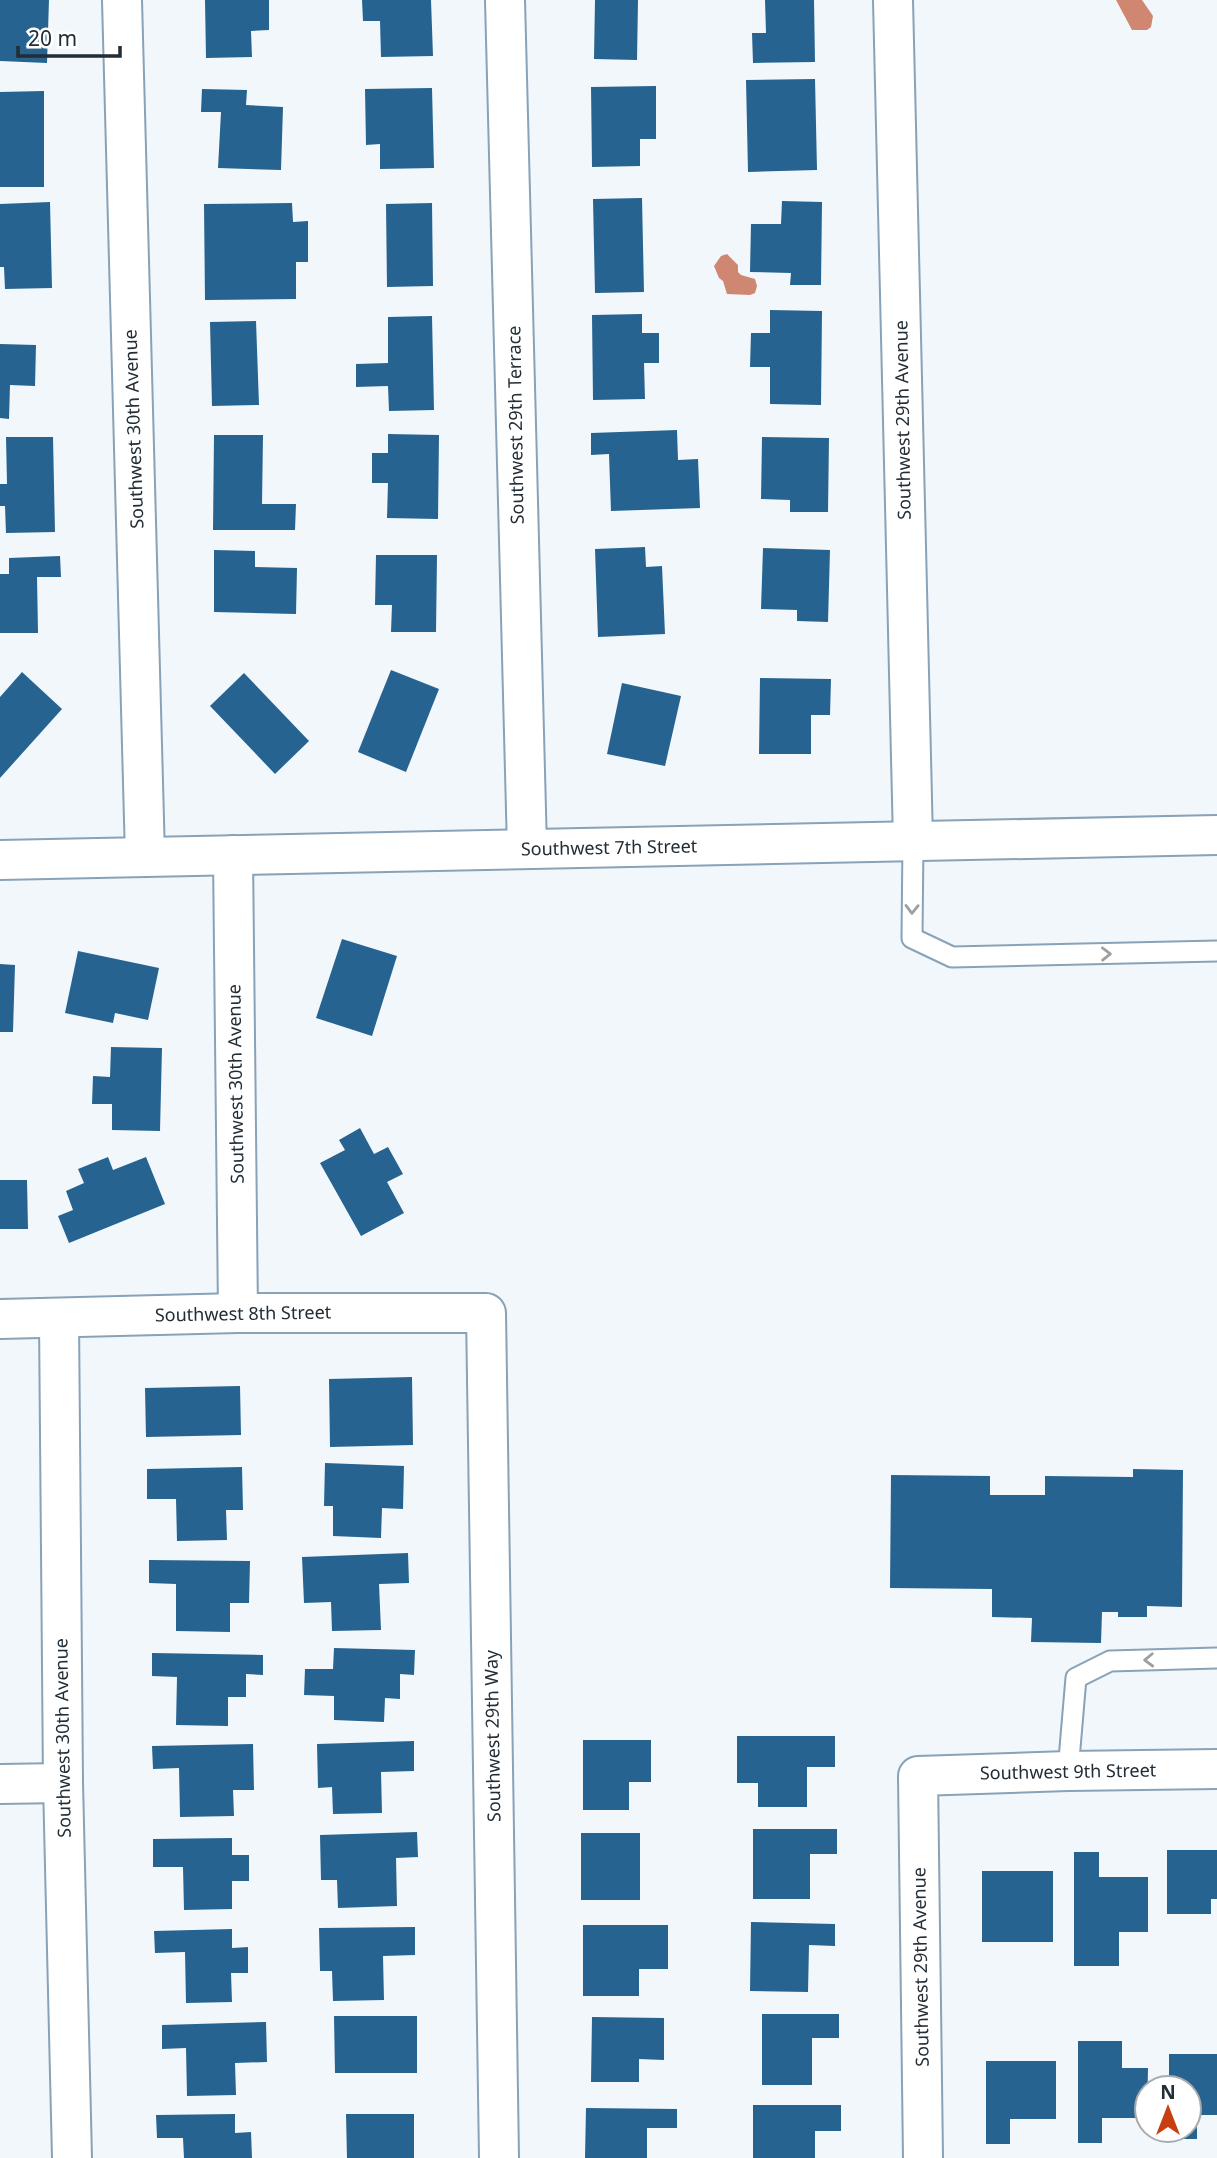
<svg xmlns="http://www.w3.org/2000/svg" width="1217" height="2158" viewBox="0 0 1217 2158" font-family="'Noto Sans',sans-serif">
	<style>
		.water { fill: #d08772 }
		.building { fill: #266390 }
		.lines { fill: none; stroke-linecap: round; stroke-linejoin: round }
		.service-casing { stroke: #88a2b7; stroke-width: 23 }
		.minor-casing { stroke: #88a2b7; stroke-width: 42 }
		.service { stroke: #fff; stroke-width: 19 }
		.minor { stroke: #fff; stroke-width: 38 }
		.oneway { stroke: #9ca0a4 }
		.labels { text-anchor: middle; stroke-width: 7; stroke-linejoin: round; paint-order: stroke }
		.street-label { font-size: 18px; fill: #222d35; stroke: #fff }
	</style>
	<rect width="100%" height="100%" fill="#f2f7fc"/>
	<g class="water">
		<path d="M1116,0H1142L1153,16L1151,27L1147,30H1132Z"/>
		<path d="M727,254L738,265V272L741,275L755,279L757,286L755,293L750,295L727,294L723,281L719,278L714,266L721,256Z"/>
	</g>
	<g class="building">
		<path d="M0,0H49L47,63L0,61Z"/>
		<path d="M205,0H269V30L251,31L252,57L206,58Z"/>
		<path d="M362,0H431L433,56L381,57L380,21H363Z"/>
		<path d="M595,0H638L637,60L594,59Z"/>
		<path d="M765,0H814L815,62L753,63L752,33H766Z"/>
		<path d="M815,79L817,170L748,172L746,80Z"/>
		<path d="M656,86V139H640V166L592,167L591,87Z"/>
		<path d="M432,88L434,168L380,169V144L366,145L365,89Z"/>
		<path d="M202,89L247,90L246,105L283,107L281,170L218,168L221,112H201Z"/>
		<path d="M44,91V187H0V92Z"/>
		<path d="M642,198L644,292L595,293L593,199Z"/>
		<path d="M782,201L822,202L821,285H790L791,273L750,272L751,224H781Z"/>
		<path d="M50,202L52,288L5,289L4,267H0V204Z"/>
		<path d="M292,203L293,222L308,221V262H296V299L205,300L204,204Z"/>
		<path d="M432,203L433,286L387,287L386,204Z"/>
		<path d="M770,310L822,311L821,405L770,404V367H750L751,333H770Z"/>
		<path d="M642,314V333H659V363H644L645,399L593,400L592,315Z"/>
		<path d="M432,316L434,410L389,411L388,386L356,387V364L388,363V317Z"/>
		<path d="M256,321L259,405L212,406L210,322Z"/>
		<path d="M0,344L36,345L35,386L10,385L9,419L0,418Z"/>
		<path d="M677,430L678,460L698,459L700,508L611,511L609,454L591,455V433Z"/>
		<path d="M388,434L439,435L438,519L387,518L388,483H372V453H388Z"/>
		<path d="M214,435H263L262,504H296L295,530H213Z"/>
		<path d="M6,437H53L55,532L6,533L5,506H0V484H7Z"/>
		<path d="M762,437L829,438L828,512H790V500L761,499Z"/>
		<path d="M645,547L646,567L662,566L665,634L598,637L595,549Z"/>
		<path d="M763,548L830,550L828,622L797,621V610L761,609Z"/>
		<path d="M214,550L255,551V567L297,568L296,614L214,612Z"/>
		<path d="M376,555H437L436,632H391L392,605H375Z"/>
		<path d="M60,556L61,577H37L38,633H0V574H9V558Z"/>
		<path d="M391,670L439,689L406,772L358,752Z"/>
		<path d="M22,672L62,709L0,778V697Z"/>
		<path d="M244,673L309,741L275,774L210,706Z"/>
		<path d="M760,678L831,679L830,715H811V754H759Z"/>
		<path d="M622,683L681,696L665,766L607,754Z"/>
		<path d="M342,939L397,956L372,1036L316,1018Z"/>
		<path d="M78,951L159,968L148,1020L115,1013L113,1023L65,1013Z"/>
		<path d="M0,964L15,965L13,1032H0Z"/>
		<path d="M111,1047L162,1048L160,1131L112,1130V1104H92L93,1076L110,1077Z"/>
		<path d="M360,1128L374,1154L388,1147L403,1174L387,1182L404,1213L361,1236L320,1163L345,1150L339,1140Z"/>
		<path d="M108,1157L113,1170L146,1157L165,1204L69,1243L58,1216L73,1210L66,1191L84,1183L78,1169Z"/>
		<path d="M0,1180H27L28,1229H0Z"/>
		<path d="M412,1377L413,1445L330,1447L329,1379Z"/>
		<path d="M240,1386L241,1435L146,1437L145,1388Z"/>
		<path d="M325,1463L404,1466L403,1509L382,1508L381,1538L333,1536V1506H324Z"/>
		<path d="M242,1467L243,1510H226L227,1540L177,1541L176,1499H147V1469Z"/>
		<path d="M1133,1469L1183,1470L1182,1607L1147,1606V1617H1118V1612H1102L1101,1643L1031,1642L1032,1618L992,1617V1589L890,1588L891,1475L990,1476V1495H1045V1476L1133,1477Z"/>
		<path d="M408,1553L409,1583L379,1584L381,1630L332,1631L331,1602L304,1603L302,1557Z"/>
		<path d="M149,1560L250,1561L249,1603H230V1632L176,1631V1584L149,1583Z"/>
		<path d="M334,1648L415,1650L414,1675L400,1674V1699L385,1698L384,1722L334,1720V1696L304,1695L305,1669H333Z"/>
		<path d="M152,1653L263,1655V1675L246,1674V1697H228V1726L176,1725L177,1677L152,1676Z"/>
		<path d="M737,1736H835V1767H807V1807H758V1783H737Z"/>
		<path d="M583,1740H651V1782H629V1810H583Z"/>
		<path d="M414,1741V1771L381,1772L382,1813L333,1814L332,1787L318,1788L317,1744Z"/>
		<path d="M253,1744L254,1790H233L234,1816L180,1817L179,1768L153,1769L152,1746Z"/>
		<path d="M753,1829H837V1854H810V1899H753Z"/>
		<path d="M417,1832L418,1857L396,1858L397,1906L338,1908L337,1880H321L320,1835Z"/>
		<rect x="581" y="1833" width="59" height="67"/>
		<path d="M232,1838V1855H249V1881H232V1909L184,1910L183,1867H153V1839Z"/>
		<path d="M1167,1850H1217V1899H1211V1914H1167Z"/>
		<path d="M1074,1852H1099V1877H1148V1932H1119V1966H1074Z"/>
		<rect x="982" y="1871" width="71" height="71"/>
		<path d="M751,1922L835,1924V1946L809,1945L808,1992L750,1991Z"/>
		<path d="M583,1925H668V1969H639V1996H583Z"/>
		<path d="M415,1927V1955L383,1956L384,2000L333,2001L332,1971H320L319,1928Z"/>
		<path d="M232,1929V1948L248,1947V1973H231L232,2002L186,2003L185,1952L155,1953L154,1931Z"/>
		<path d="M762,2014H839V2038H812V2085H762Z"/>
		<path d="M334,2016H417V2073H335Z"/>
		<path d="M592,2017L664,2018V2060L639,2059V2082H591Z"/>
		<path d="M266,2022L267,2062L235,2063L236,2095L187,2096L186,2048L162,2049V2025Z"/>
		<path d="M1078,2041H1122V2068H1148L1147,2118H1102V2143H1078Z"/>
		<path d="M1169,2054H1217V2115H1197V2139H1169V2130H1189V2088H1169Z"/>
		<path d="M986,2061H1056V2119H1010V2144H986Z"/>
		<path d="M753,2105H841V2131H815V2158H753Z"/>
		<path d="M586,2108L677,2109V2128H647V2158H585Z"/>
		<path d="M235,2114V2133L251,2132L252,2158H184L183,2138H157L156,2115Z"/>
		<path d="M346,2114H414V2158H347Z"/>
	</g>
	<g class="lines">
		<g class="service-casing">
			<g id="service">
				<path d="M913,841L912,938L952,957L1217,951"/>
				<path d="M1068,1771L1076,1678L1110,1661L1217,1658"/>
			</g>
		</g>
		<g class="minor-casing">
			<g id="minor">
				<path d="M122,0L145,857"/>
				<path d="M505,0L527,849"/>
				<path d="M893,0L913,841"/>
				<path d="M233,855L238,1313"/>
				<path d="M0,860L1217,835"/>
				<path d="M59,1318L63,1783L72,2158"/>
				<path d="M0,1319L238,1313H486L499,2158"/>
				<path d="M0,1784L63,1783"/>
				<path d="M923,2158L918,1776L1068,1771L1217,1769"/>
			</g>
		</g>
		<use href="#service" class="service"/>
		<use href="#minor" class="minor"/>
	</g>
	<defs><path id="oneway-chevron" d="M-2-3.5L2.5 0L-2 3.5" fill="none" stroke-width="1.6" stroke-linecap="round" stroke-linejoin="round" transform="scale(1.75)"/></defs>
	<g class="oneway">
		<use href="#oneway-chevron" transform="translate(912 909) rotate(91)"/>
		<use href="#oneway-chevron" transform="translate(1106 954) rotate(-1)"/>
		<use href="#oneway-chevron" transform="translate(1149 1660) rotate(178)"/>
	</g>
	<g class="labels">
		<g class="street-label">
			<text transform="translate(903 420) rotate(-91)" y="6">Southwest 29th Avenue</text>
			<text transform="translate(516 425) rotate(-91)" y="6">Southwest 29th Terrace</text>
			<text transform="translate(134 429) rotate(-92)" y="6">Southwest 30th Avenue</text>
			<text transform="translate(609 848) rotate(-1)" y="6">Southwest 7th Street</text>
			<text transform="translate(236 1084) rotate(-91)" y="6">Southwest 30th Avenue</text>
			<text transform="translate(243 1314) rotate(-1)" y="6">Southwest 8th Street</text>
			<text transform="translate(493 1736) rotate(-91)" y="6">Southwest 29th Way</text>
			<text transform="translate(63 1738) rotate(-91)" y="6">Southwest 30th Avenue</text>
			<text transform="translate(1068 1772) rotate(-1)" y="6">Southwest 9th Street</text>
			<text transform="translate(921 1967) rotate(-91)" y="6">Southwest 29th Avenue</text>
		</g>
	</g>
	<g transform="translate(1168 2109)"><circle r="33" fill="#ffffff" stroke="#a7abae" stroke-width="2"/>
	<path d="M0-5L12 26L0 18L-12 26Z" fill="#c73f10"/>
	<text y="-10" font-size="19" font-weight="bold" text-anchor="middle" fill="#222d35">N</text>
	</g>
	<path d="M18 46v10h102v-10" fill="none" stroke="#222d35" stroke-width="3.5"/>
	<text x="28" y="46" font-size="21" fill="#222d35" stroke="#ffffff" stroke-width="5" paint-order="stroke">20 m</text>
</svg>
